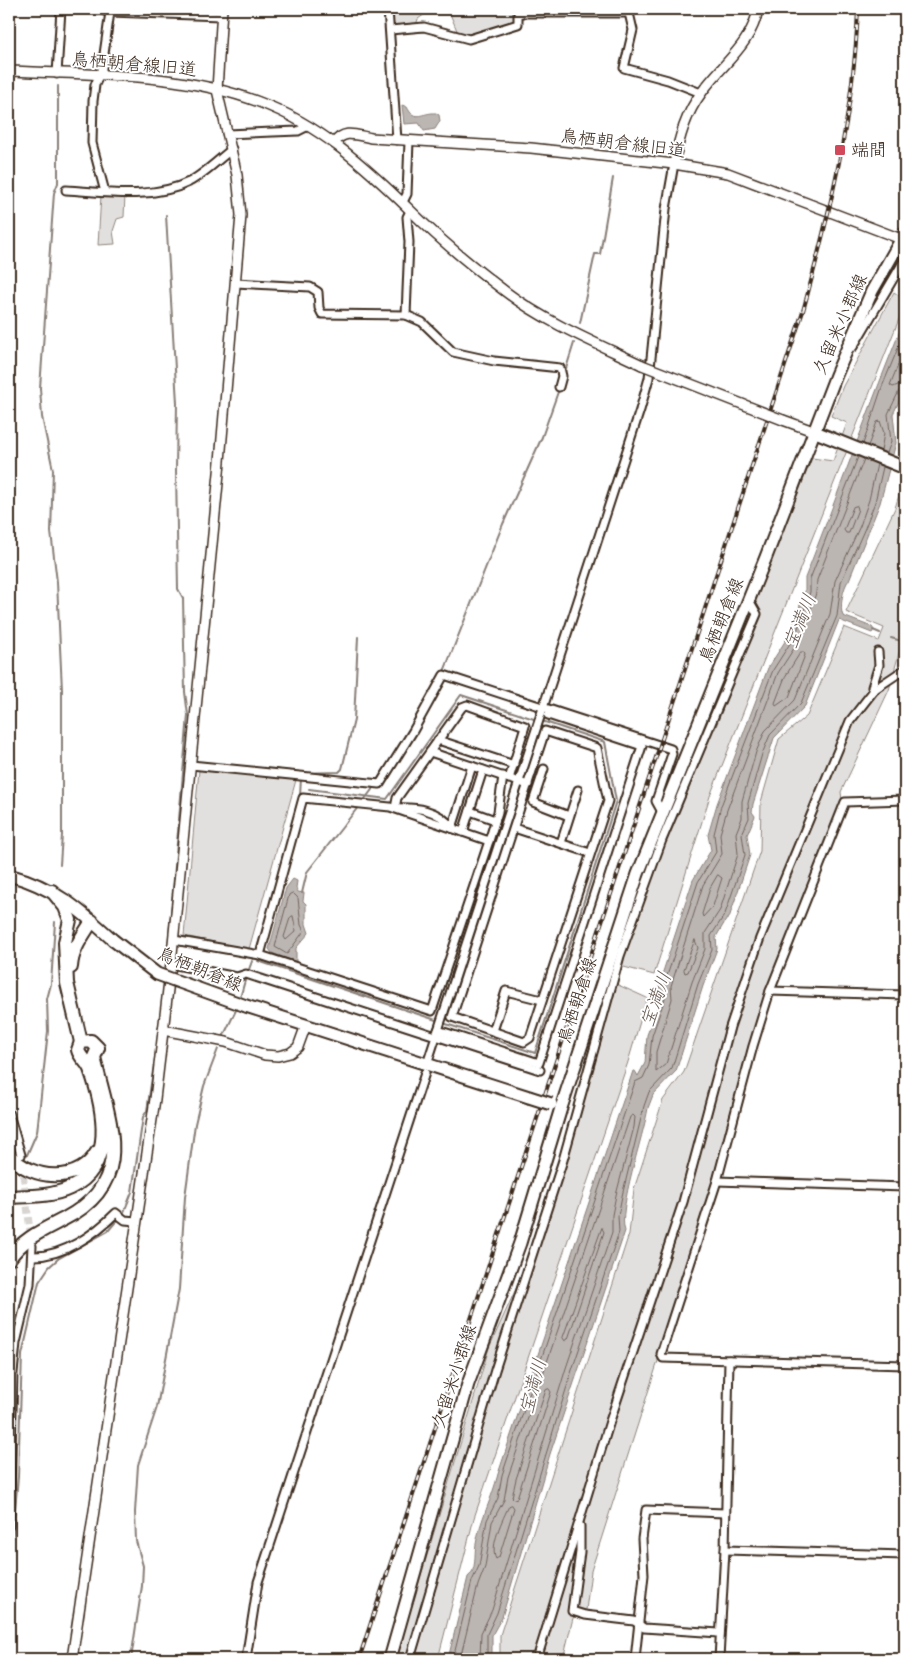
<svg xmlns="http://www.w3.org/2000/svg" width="914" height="1668" viewBox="0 0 914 1668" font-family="Caveat,'Klee One',sans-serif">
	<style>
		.green { fill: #e2e0de; stroke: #8e857e }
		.water { fill: #bcb6b3; stroke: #887e77 }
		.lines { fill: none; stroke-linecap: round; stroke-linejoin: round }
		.shore { stroke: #6f625a; stroke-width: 1 }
		.stream { stroke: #887e77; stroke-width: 2 }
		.minor-tunnel { stroke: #d8d4d2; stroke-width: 7; stroke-dasharray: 7 3.5; stroke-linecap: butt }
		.minor-casing { stroke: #3b2a1e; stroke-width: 11 }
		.tertiary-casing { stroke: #3b2a1e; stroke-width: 12 }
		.primary-casing { stroke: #3b2a1e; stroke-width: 15 }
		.motorway-casing { stroke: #3b2a1e; stroke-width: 16 }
		.minor { stroke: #fff; stroke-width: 7 }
		.tertiary { stroke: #fff; stroke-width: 9 }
		.primary { stroke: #fff; stroke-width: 11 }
		.motorway { stroke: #fff; stroke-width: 12 }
		.rail-casing { stroke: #3b2a1e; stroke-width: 4 }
		.rail { stroke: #fff; stroke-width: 2; stroke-dasharray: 5.5; stroke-linecap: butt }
		.tertiary-bridge-casing { stroke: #3b2a1e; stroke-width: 12; stroke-linecap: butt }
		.primary-bridge-casing { stroke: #3b2a1e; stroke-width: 15; stroke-linecap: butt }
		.tertiary-bridge { stroke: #fff; stroke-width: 9 }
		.primary-bridge { stroke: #fff; stroke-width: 11 }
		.poi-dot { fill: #d1495b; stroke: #fff; stroke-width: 2 }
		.labels { text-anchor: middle; stroke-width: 4; stroke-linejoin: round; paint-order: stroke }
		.street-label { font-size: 18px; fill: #3b2a1e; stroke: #fff }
		.poi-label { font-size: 18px; fill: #3b2a1e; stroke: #fff; text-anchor: start }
		.water-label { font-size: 19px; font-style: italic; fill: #685b52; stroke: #fff }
	</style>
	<rect width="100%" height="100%" fill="#fff"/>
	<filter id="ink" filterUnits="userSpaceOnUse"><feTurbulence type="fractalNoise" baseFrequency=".02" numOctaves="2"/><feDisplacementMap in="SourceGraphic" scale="10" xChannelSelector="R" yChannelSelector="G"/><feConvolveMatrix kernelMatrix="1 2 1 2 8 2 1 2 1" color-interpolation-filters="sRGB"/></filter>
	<g filter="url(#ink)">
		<g class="green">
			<path d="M389,9H432L418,19L416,25L391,27Z"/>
			<path d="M448,9H516V21L465,37L458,33Z"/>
			<path d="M101,195H125L124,217L117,219L113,231L115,244L98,245Z"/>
			<path d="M894,292L905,300V304L710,796L654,975L620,966L639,889L703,725L715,729L759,615L754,603L812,458L833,461L847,423L831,416L843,386Z"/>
			<path d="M905,476V631L889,690L841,792L842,800L766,994L686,1272L657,1355L658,1361L591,1571L586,1610L573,1618L563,1659H500V1635L629,1234L634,1189L663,1100L684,1072L760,851L761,802L779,739L807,716L844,627L879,641L884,628L846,612L895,508Z"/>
			<path d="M199,770L296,780L249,949L184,936Z"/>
			<path d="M616,984L647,998L628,1062L474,1518L438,1659H396L489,1348L549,1216Z"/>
		</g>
		<g class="water">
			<path d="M402,105L407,107C415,123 422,112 436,113L439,115L440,121L435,129L424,131L419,123L404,124Z"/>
			<path d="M905,318V389L893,414L896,443L880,503L849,580C843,586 839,609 843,616L872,627L874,630L872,633L839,620L805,706L774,738L753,804L752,812L755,816L747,835L750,855L729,918L726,920L716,937L717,949L703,986L676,1071L653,1095L648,1108C644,1134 617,1211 625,1231L550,1454L502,1617L492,1635V1659H448L468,1577C477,1570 474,1555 476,1544C480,1520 492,1499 498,1474L633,1071H635L638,1076L645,1063L647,1035L661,997L659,984L693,880L711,850L708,835L717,804L768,668L791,632L805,590V578C839,492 870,404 905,318Z"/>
			<path d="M293,879L297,881L296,888L298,892L304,893L303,901L306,904V924L309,933L296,948V962L272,953L269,949L286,888Z"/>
		</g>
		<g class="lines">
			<g class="shore">
				<path d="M905,348L890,385L893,387L905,382"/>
				<path d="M863,444L882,387L905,331"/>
				<path d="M868,446L877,422L880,421L884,433L881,451"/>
				<path d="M887,453L891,442L888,414L899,391L905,388"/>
				<path d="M864,459L817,580L816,593L802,636L778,673L727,810L720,834L722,854L703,885L671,986L672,999L656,1052V1072L666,1064L692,982L705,949V933L720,910L738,854L736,833L742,818V801L756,752L765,731L795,700L830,614L835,581L860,526L869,500L877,464"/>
				<path d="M857,506L858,509L849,533H846L844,530L853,507Z"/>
				<path d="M801,652H804L805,655L789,697L776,706L775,703L785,677Z"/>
				<path d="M718,875L722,878L713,906L703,917L702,914L710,888Z"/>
				<path d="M293,893L298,898L301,925L304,931L287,954L275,947L289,895Z"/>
				<path d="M293,916L296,931L286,940L284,937L290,918Z"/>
				<path d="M695,940L698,948L688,972L685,973L684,970Z"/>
				<path d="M602,1228L604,1232L568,1339L565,1341L563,1338Z"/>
				<path d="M549,1389L551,1392L517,1498L514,1499L512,1497L516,1479L546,1390Z"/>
				<path d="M512,1505L514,1508L499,1557L496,1559C489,1547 503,1518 509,1506Z"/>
				<path d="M453,1659L472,1581L479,1566L487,1520L498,1498L502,1475L635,1082L643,1078L649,1065L652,1036L665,998L664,985L698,882L716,852L714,834L721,806L773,670L796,634L810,592V579L858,457"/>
				<path d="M460,1659L478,1585L485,1567L492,1522L504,1500L508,1477L630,1117L633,1115L635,1117L634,1127L616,1195L612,1215V1232L566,1368L492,1610L481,1633L480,1659"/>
				<path d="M487,1659V1634L497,1613L572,1370L619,1232L618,1216L622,1196L644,1106L649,1092L672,1068L698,984L712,950L711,936L725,914L745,855L742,834L749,818L748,803L762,754L770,735L801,703L837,616L841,582L865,528L875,502L883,467"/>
			</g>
			<g class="stream">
				<path d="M58,86V183L54,193L40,388L42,417L53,470L51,532L57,582L62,690V835L60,865"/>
				<path d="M580,323L595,254H600L613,178"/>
				<path d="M564,375L574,343"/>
				<path d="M873,630L880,633"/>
				<path d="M891,638L905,642"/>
				<path d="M443,674L503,524L542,437L559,389"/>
				<path d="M300,773L339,772L342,769L354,720L358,637"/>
				<path d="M309,789L387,799L461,695L537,720"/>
				<path d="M300,797L301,777"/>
				<path d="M362,803L374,787"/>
				<path d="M302,893L307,872L359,806"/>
				<path d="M256,951L269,910"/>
				<path d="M258,961L439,1021"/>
				<path d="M166,971L188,715L185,692L183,598L178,589L176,470L177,403L166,215"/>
				<path d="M248,972L254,956"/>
				<path d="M240,998L246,977"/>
				<path d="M443,1023L535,1053L616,801L605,742L542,721"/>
				<path d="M224,1035L237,1008"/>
				<path d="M27,1155L37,1132L48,1031L47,999L51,984L55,922"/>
				<path d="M9,1576L18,1477L22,1355L39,1282L49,1267L59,1258L108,1231L124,1212L132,1192L143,1117L147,1111L156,1051"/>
				<path d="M131,1659L142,1586L143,1566L136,1541L135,1512L138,1465L157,1407L179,1289L185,1197L195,1124L204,1086L218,1049"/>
			</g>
			<path class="minor-tunnel" d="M22,1165L31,1239"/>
			<g class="minor-casing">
				<g id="minor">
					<path d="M95,9L110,12L221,16"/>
					<path d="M388,9L397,140"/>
					<path d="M390,30L424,27L469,39L518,24V13H629L633,30L624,68L668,80L701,93"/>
					<path d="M57,74L61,9"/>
					<path d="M227,134L298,131L308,126"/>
					<path d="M66,190C105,192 153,200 189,182C204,174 218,160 232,149"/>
					<path d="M105,192L92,143L93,101L95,85L102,68L110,12"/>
					<path d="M403,202L407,194L409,141"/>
					<path d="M236,283L310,287L318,292L319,308L322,314L406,315L422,322L453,352L494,361L560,368L562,376L559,387"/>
					<path d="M406,315L409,242L407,217L410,211"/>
					<path d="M853,347L905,259"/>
					<path d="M875,689L872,687L879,665L878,652"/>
					<path d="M545,731L597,748L608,801L530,1038L524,1042L452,1017Z"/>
					<path d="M438,740L514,765"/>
					<path d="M430,752L528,785"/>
					<path d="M191,765L380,784L413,731L444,675L671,749L672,754L656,801L662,812"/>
					<path d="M544,769L533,802L569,816"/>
					<path d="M905,800L845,802L770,991L753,1046L717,1181L661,1354L663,1358L905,1365"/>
					<path d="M470,811L495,820"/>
					<path d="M452,828C439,809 416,807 395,808L397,798L462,707L467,705L525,726L509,779"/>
					<path d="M452,828L472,766"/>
					<path d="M514,828L590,853"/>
					<path d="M463,832L483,770"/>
					<path d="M561,843L578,790"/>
					<path d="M174,940L260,955L432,1011L489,841L498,812L503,776"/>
					<path d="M260,955L303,798L390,807L489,841"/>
					<path d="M171,964L237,977L246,974L540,1070"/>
					<path d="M770,991L905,995"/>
					<path d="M438,1030L539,1063L642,746L548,715"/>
					<path d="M493,1031L506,991L542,1000"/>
					<path d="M429,1058L640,410L649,378L666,209L674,164"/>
					<path d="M9,1114L21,1155"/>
					<path d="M717,1181L905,1187"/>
					<path d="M32,1256C63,1257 95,1234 116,1213L125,1220L136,1221"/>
					<path d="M9,1526L13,1373L16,1343L30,1284L32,1246"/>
					<path d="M580,1526V1552L572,1611L585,1615L634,1621L644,1628L719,1633"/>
					<path d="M725,1550L905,1555"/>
					<path d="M246,1659L258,1582L425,1073"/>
					<path d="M410,1659L495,1370L563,1160L620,956L662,840L757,614L749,600"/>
					<path d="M537,1659L610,1421L683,1202L730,1027L760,938L850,721L875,689L905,669"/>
					<path d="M635,1659L644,1575L642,1539L646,1510L725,1513"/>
					<path d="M719,1659L725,1550L729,1360"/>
				</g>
			</g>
			<g class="tertiary-casing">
				<g id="tertiary">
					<path d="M9,71C92,75 180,72 259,102C319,124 366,167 411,211C440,240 473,267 506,292C547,323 596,343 642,365"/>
					<path d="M334,143C345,129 355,135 371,138L531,148L674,164L728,173L901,239"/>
					<path d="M674,164C679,138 686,113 702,92C722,64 752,44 758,9"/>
					<path d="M783,420L813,431"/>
					<path d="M163,1030L226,1042L265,1055L278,1056L290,1053L298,1047L306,1025"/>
					<path d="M72,1659L155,1099L171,964L219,473L241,215L237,175L217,90L222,9"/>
				</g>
			</g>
			<g class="primary-casing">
				<g id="primary">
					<path d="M813,431L905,468"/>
					<path d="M9,875C54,887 79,909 113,940"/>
					<path d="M246,1006L529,1097"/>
					<path d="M390,1659L468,1384L520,1243L561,1108L638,874L766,557L836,375L872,291L905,233"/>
				</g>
			</g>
			<g class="motorway-casing">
				<g id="motorway">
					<path d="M52,891L65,907L70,920L65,942L67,983L81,1042"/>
					<path d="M71,967C72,949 83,936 92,921"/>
					<path d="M9,1155C32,1180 78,1185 97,1152"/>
					<path d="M9,1197C28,1196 51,1197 70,1188C116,1167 104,1108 90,1069C87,1061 80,1058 78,1050L81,1042L91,1041L98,1048L94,1057C109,1122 138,1181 64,1219C43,1230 22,1239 9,1259"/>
				</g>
			</g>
			<use href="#minor" class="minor"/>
			<use href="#tertiary" class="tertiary"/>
			<use href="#primary" class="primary"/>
			<use href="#motorway" class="motorway"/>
			<g class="rail-casing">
				<path id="rail" d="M359,1659L803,311C830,212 854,112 858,9"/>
			</g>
			<use href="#rail" class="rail"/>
			<g class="tertiary-bridge-casing">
				<path id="tertiary-bridge" d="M642,365L783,420"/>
			</g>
			<g class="primary-bridge-casing">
				<g id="primary-bridge">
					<path d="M113,940L157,974L246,1006"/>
					<path d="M529,1097L551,1104"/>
				</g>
			</g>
			<use href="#tertiary-bridge" class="tertiary-bridge"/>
			<use href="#primary-bridge" class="primary-bridge"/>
		</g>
	</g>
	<rect class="poi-dot" x="834" y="144" width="12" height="12" rx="2.5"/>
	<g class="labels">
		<g class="street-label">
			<text transform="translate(134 64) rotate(5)" y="6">鳥栖朝倉線旧道</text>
			<text transform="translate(623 143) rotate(7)" y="6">鳥栖朝倉線旧道</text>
			<text transform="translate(840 324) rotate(-66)" y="6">久留米小郡線</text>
			<text transform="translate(721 620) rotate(-68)" y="6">鳥栖朝倉線</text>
			<text transform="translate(200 969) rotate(22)" y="6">鳥栖朝倉線</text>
			<text transform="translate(577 1000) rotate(-72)" y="6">鳥栖朝倉線</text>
			<text transform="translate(454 1376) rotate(-72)" y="6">久留米小郡線</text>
		</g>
		<g class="poi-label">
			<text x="851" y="156">端間</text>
		</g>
		<g class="water-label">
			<text transform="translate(799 621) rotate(-68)" y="7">宝満川</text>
			<text transform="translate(655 999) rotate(-70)" y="7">宝満川</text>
			<text transform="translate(532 1386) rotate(-75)" y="7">宝満川</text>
		</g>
	</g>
	<rect width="914" height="1668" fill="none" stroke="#fff" stroke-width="30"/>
	<rect x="15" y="15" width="884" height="1638" fill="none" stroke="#3b2a1e" stroke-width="2" filter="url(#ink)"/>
</svg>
